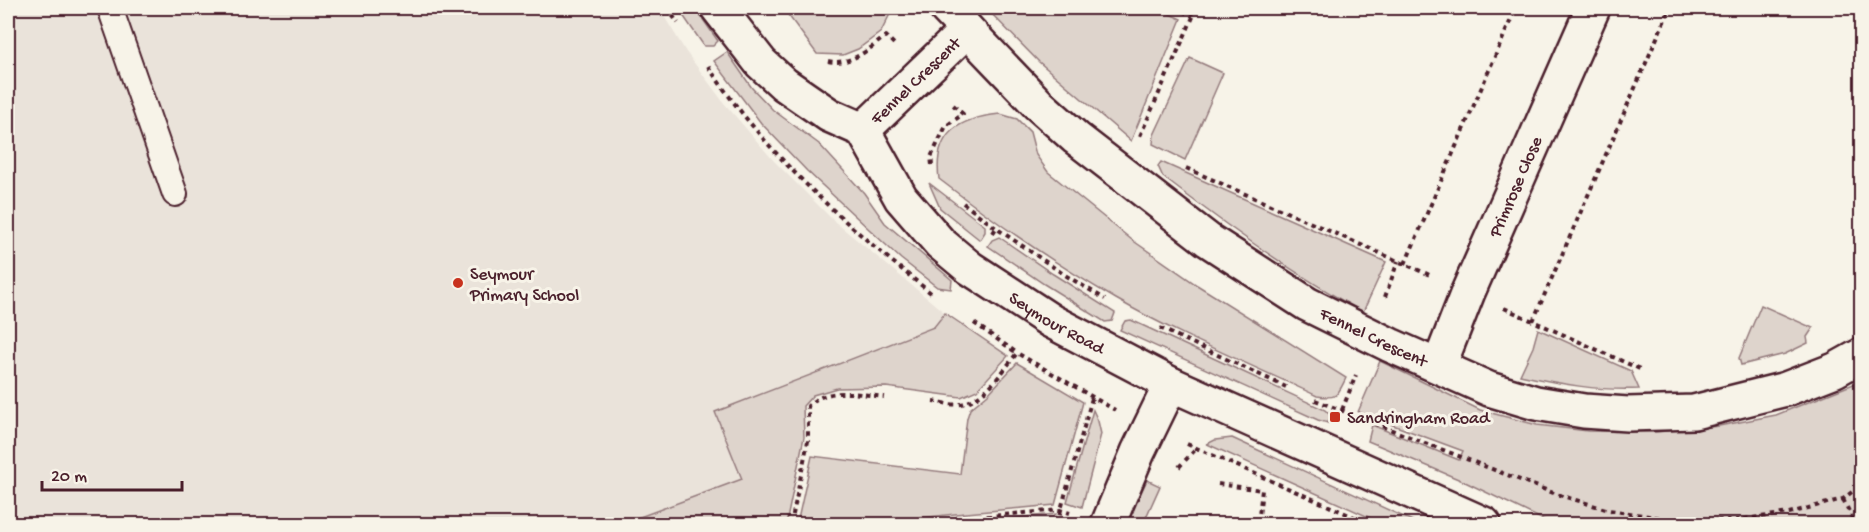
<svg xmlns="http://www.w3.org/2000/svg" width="1869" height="532" viewBox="0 0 1869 532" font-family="'Gochi Hand',sans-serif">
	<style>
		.built { fill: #eae3da }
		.green { fill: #ded4cc; stroke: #947a7c; stroke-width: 1.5 }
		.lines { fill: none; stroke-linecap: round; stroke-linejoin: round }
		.lane-casing { stroke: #4a1f2b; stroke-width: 28 }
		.street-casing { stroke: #4a1f2b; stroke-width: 38 }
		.secondary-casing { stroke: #4a1f2b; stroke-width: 38 }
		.path { stroke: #4a1f2b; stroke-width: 4; stroke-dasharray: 4.5 4.5; stroke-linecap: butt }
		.lane { stroke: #f7f3e8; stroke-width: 24 }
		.street { stroke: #f7f3e8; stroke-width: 33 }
		.secondary { stroke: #f7f3e8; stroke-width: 33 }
		.poi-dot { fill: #c8321e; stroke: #f7f3e8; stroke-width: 2 }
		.labels { text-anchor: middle; stroke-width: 6; stroke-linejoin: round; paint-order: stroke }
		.street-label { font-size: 18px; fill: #4a1f2b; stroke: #f7f3e8 }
		.poi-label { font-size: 18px; fill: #4a1f2b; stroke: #f7f3e8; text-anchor: start }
	</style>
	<rect width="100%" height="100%" fill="#f7f3e8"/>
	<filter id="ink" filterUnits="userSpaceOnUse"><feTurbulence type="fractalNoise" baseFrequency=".0167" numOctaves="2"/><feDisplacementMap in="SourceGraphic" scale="12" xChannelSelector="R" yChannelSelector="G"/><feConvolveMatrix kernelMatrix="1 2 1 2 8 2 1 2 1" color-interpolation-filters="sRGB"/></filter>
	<g filter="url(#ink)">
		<path class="built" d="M8,8H659L686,52L724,103L774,161L834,221L945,313L934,327L715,412L742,479L621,524H8Z"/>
		<g class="green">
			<path d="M678,8H695L718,41L713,46H704Z"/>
			<path d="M783,8H889L890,14L881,32L858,49L843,55L817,54Z"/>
			<path d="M986,8H1156L1181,19L1131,141L1039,62Z"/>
			<path d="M727,52L752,88L773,110L819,144L864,193L885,223L952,280L951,289L937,287L901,259L807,171L761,123L714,61Z"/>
			<path d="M1190,58L1223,73L1185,160L1153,144L1154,135Z"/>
			<path d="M1000,114L1017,119L1030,132L1036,155L1048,172L1132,240L1197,285L1346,378C1337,396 1338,399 1317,396C1250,364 1180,336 1116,299C1054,263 996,223 939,179C933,133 959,118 1000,114Z"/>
			<path d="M1161,162L1386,262L1363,312C1292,273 1227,226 1163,177L1158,166Z"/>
			<path d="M929,183L985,226V232L980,240L940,208Z"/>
			<path d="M999,237L1053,274L1115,313L1112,321L1105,322L1044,284L988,246L992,240Z"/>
			<path d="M1761,305L1813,328L1807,337L1808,343L1785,354L1741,365L1739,358Z"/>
			<path d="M945,313L1008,356L977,390L961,397L886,387L837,388L813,395L803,406L804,437L786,524H621L742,479L715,412L934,327Z"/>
			<path d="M1131,320L1325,410L1331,416L1328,423L1318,420L1120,330L1125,321Z"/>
			<path d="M1538,329L1631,371L1639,389C1598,391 1560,384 1520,375L1533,347Z"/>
			<path d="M1380,361L1480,410L1537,425L1588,431L1656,432L1719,426L1776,415L1861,381V524H1552L1463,481L1368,441L1372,425L1459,460L1463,451L1358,412Z"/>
			<path d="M1017,363L1083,402L1055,505L955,514L868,524H797L812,456L960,474L967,418L970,409L988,394Z"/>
			<path d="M1093,410L1098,421L1101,434L1082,507L1067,502Z"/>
			<path d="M1232,438L1419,524H1384L1207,444L1215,440Z"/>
			<path d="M1147,480L1160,486L1143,524H1126Z"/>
			<path d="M1056,514L1053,524H950Z"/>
		</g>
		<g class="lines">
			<g class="lane-casing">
				<path id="lane" d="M110,8L175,194"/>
			</g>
			<g class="street-casing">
				<g id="street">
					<path id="s1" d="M946,8L1038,104L1076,138L1208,240L1307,304L1390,345L1489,389L1536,403L1584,411L1628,414L1694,412L1786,389L1835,370L1862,355"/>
					<path id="s2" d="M863,130L967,30"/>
					<path id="s3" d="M1439,366L1468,292L1593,8"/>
					<path d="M1108,524L1138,452L1171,384"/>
				</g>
			</g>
			<g class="secondary-casing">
				<g id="secondary">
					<path id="s4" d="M718,8L761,63L784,84L829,115L863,130L901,198L940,243L970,268L1051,321L1171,384L1484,524"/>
				</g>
			</g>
			<g class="path">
				<path d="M667,8L678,23"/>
				<path d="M1174,8L1193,16"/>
				<path d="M828,61C851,66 869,49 886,36L894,44"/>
				<path d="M708,66C767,156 847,226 931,293"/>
				<path d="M1140,136L1197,8"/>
				<path d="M932,165L931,157L946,126L963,114L951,103"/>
				<path d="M1186,168L1432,276"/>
				<path d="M963,203L996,228"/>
				<path d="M993,233L996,228L1065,275L1105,299"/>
				<path d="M1405,264L1516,8"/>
				<path d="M1385,297L1398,261"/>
				<path d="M1504,308L1642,370"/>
				<path d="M1533,321L1670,8"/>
				<path d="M974,323L1017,353"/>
				<path d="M1160,328L1286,387"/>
				<path d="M1315,400L1556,494L1609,510L1682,521L1738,520L1789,513L1843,499L1862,484"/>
				<path d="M933,401C942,402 953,406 961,404C985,399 1003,371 1017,353L1115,410"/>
				<path d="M1342,410L1356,375"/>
				<path d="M1187,444L1370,524"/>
				<path d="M1179,467L1197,448"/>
				<path d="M1218,484L1262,490L1258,524"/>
				<path d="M1843,499L1855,524"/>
				<path d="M791,524L808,441V406C827,386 859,394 884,397"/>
				<path d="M897,524L1060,510L1070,513"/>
				<path d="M1057,524L1092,398"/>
			</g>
			<use href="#lane" class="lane"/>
			<use href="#street" class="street"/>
			<use href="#secondary" class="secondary"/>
		</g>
	</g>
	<g class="poi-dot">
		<circle cx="458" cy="283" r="6"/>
		<rect x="1329" y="411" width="12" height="12" rx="3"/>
	</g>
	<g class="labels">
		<g class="street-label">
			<text dy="6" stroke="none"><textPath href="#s2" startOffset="72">Fennel Crescent</textPath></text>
			<text dy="6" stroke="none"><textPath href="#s3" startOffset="195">Primrose Close</textPath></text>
			<text dy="6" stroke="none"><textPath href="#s4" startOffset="472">Seymour Road</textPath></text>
			<text dy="6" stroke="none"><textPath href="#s1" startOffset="543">Fennel Crescent</textPath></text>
		</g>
		<g class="poi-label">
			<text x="470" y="279">Seymour<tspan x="470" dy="21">Primary School</tspan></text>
			<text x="1347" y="423">Sandringham Road</text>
		</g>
	</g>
	<rect width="1869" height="532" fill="none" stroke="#f7f3e8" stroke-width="30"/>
	<rect x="15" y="15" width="1839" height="502" fill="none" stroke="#4a1f2b" stroke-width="2" filter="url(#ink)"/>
	<path d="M42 481v9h140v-9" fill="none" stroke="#4a1f2b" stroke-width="3"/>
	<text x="51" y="481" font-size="18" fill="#4a1f2b" stroke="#f7f3e8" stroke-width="4.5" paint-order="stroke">20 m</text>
</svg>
